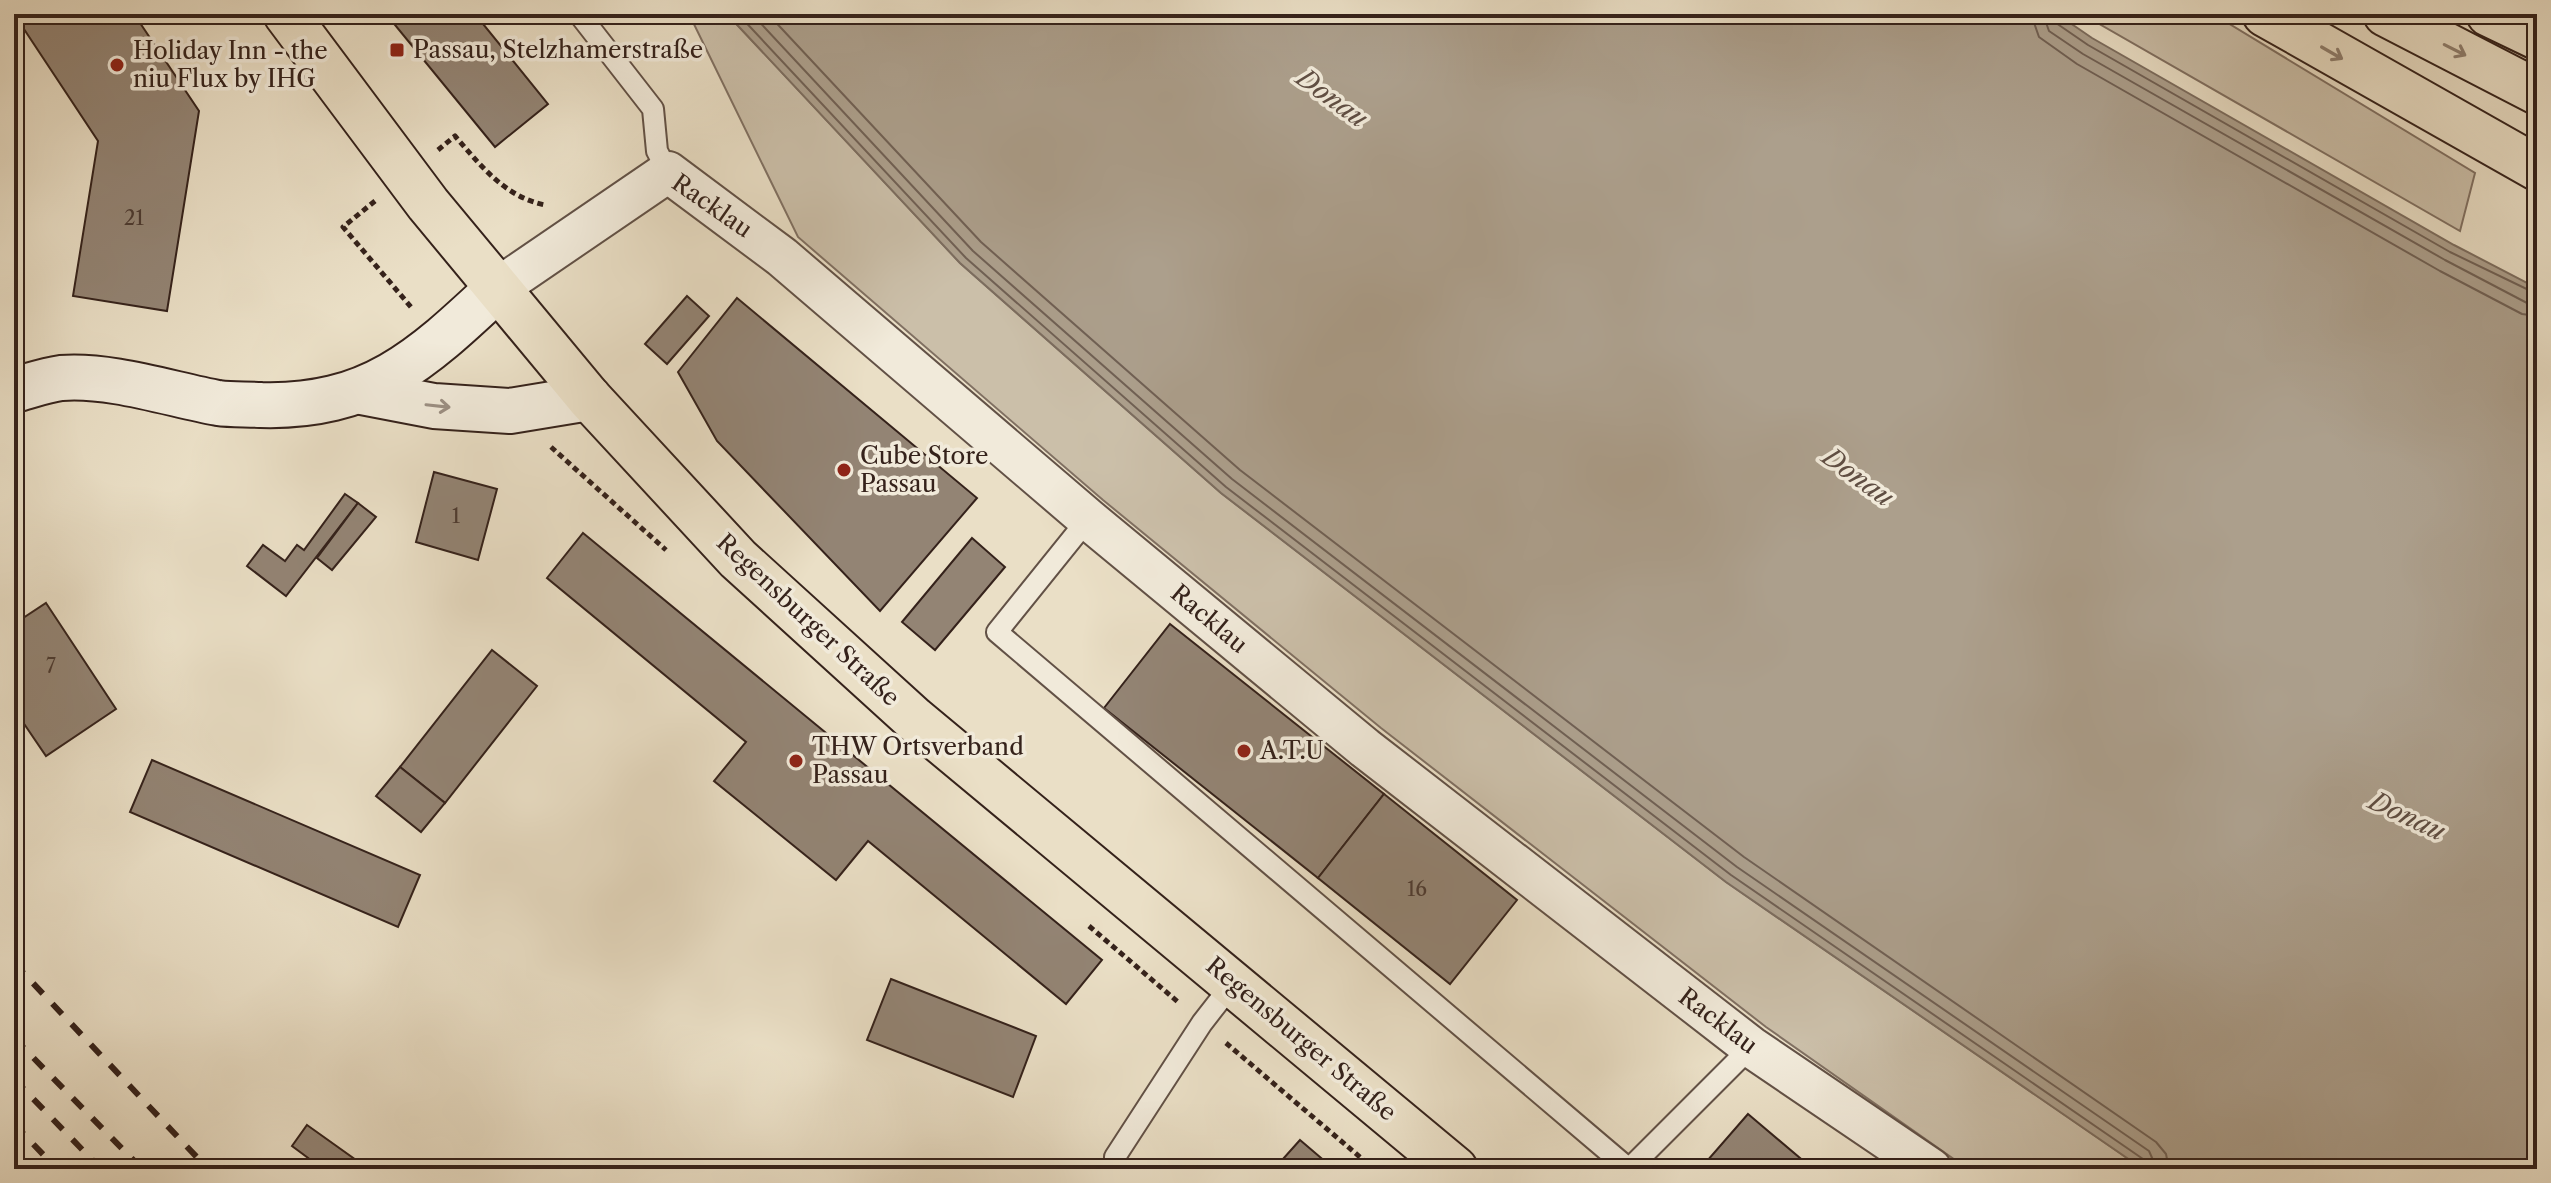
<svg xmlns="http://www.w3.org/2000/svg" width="2551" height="1183" viewBox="0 0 2551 1183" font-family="'Libre Caslon Text',serif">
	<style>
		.green { fill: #cbbfa9; stroke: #807062; stroke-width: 2 }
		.water { fill: #ac9f8c; stroke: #7c6d5f; stroke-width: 2 }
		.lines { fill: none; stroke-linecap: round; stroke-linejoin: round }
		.shore { stroke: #706054; stroke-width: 2 }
		.building { fill: #938474; stroke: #35221b; stroke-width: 2 }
		.lane-casing { stroke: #625146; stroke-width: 24 }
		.street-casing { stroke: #625146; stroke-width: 44 }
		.secondary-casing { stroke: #35221b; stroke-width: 48 }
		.primary-casing { stroke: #35221b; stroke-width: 48 }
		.path { stroke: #35221b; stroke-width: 5; stroke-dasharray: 6 4; stroke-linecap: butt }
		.lane { stroke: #f1eada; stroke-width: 20 }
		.street { stroke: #f1eada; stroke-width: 40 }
		.secondary { stroke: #f1eada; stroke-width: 44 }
		.primary { stroke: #eadfc6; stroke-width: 44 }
		.rail { stroke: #35221b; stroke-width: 6; stroke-dasharray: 14 14; stroke-linecap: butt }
		.oneway { stroke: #908070 }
		.oneway2 { stroke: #9c9084 }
		.poi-dot { fill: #8f2418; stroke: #f1eada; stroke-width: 3 }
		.labels { text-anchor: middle; stroke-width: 7; stroke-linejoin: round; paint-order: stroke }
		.number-label { font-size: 20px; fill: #4c3a31 }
		.poi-label { font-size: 24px; fill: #35221b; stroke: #f1eada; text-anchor: start }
		.street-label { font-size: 24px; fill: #35221b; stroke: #f1eada }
		.water-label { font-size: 26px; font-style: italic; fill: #5f4e43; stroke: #f1eada }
	</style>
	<rect width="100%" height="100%" fill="#eadfc6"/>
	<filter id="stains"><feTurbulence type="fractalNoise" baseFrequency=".0025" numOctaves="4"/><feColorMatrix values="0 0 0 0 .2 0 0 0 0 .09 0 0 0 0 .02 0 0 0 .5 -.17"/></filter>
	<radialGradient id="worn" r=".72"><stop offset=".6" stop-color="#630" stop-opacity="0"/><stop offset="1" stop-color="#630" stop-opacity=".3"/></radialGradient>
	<g class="green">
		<path d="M689,14H727L960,263L1221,493L1726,882L2143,1169H1968L1766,1027L1381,728L1103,500L798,237Z"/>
		<path d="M2082,14H2213L2475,173L2460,231Z"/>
	</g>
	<path class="water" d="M727,14H2057L2092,38L2454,245L2537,288V1169H2143L1726,882L1221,493L960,263Z"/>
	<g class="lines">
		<g class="shore">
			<path d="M738,14L966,258L1226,487L1731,875L2143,1159L2147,1169"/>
			<path d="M752,14L973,251L1232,479L1737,867L2149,1151L2157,1169"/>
			<path d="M768,14L981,242L1240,470L1744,857L2156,1142L2166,1154L2169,1169"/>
			<path d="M2031,14L2039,37L2077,64L2440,271L2522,314L2537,316"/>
			<path d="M2043,14L2049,31L2083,54L2445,260L2527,303L2537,304"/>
			<path d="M2053,14L2056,23L2088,45L2450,252L2537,294"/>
		</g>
	</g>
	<g class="building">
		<path d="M14,14H134L199,111L167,311L73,296L98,141Z"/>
		<path d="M386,14H475L548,104L495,147Z"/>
		<path d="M687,296L709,316L667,364L645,344Z"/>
		<path d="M737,298L977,498L880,611L717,441L678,372Z"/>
		<path d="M434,472L497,489L478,560L416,542Z"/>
		<path d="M345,494L358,503L286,596L247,566L263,545L285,561L297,545L304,550Z"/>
		<path d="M358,503L376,517L332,570L317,558Z"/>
		<path d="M583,533L1102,960L1066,1004L868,841L836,880L714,781L746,742L547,578Z"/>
		<path d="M972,538L1005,567L935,650L902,622Z"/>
		<path d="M46,603L116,709L46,756L14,709V624Z"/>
		<path d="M1170,624L1384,794L1318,878L1104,708Z"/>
		<path d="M492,650L537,686L445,803L400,767Z"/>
		<path d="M152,760L420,875L398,927L130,812Z"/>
		<path d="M400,767L445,803L421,832L376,796Z"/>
		<path d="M1384,794L1517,900L1450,984L1318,878Z"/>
		<path d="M891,979L1036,1036L1013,1097L867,1040Z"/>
		<path d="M1748,1114L1813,1169H1700Z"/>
		<path d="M307,1125L356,1160L349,1169H323L292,1146Z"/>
		<path d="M1300,1140L1334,1169H1274Z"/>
	</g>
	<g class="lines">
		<g class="lane-casing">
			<g id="lane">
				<path d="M579,14L653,109L657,151L668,172"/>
				<path d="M1088,519L997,632L1629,1169L1751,1047"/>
				<path d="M1115,1157L1202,1023L1234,982"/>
			</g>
		</g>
		<g class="street-casing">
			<path id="street" d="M498,288L668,172L782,257L1088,519L1365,748L1751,1047L1931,1169"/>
		</g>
		<g class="secondary-casing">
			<g id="secondary">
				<path d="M14,390C29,386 46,380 61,378C110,374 170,394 218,403C232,405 247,404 261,405C371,408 422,359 498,288"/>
				<path d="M361,392L434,406L510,411L589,398"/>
			</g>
		</g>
		<g class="primary-casing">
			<g id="primary">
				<path d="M286,14L428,204L589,398L738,559L914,719L1455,1169"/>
				<path d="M2265,14L2537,168"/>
				<path d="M2386,14L2537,92"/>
				<path d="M2489,14L2537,37"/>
			</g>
		</g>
		<g class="path">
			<path d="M438,150L455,136C481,166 505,197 545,205"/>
			<path d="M375,201L343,227L411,307"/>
			<path d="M551,447L666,550"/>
			<path d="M1089,926L1178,1002"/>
			<path d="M1226,1043L1374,1169"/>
		</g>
		<use href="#lane" class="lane"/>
		<use href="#street" class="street"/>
		<use href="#secondary" class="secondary"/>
		<use href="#primary" class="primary"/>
		<g class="rail">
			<path d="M14,963L208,1169"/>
			<path d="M14,1038L142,1169"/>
			<path d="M14,1079L101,1169"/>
			<path d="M14,1124L57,1169"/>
		</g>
	</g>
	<defs><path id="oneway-shaft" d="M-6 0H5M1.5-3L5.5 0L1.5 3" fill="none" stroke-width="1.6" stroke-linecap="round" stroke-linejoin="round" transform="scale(2)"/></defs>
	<g class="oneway">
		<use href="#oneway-shaft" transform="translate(2455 50) rotate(27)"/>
		<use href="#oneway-shaft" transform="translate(2332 53) rotate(30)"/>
	</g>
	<use class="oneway2" href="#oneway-shaft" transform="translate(438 406) rotate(6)"/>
	<g class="poi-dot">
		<rect x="389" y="42" width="16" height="16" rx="4"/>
		<circle cx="117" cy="65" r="8"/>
		<circle cx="844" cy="470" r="8"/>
		<circle cx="1244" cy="751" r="8"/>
		<circle cx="796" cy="761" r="8"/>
	</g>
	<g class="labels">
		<g class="number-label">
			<text x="134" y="225">21</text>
			<text x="456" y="523">1</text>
			<text x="51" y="673">7</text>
			<text x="1417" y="896">16</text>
		</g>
		<g class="poi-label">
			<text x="413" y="58">Passau, Stelzhamerstraße</text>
			<text x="133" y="59">Holiday Inn - the<tspan x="133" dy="28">niu Flux by IHG</tspan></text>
			<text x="860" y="464">Cube Store<tspan x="860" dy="28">Passau</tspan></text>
			<text x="812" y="755">THW Ortsverband<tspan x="812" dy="28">Passau</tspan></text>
			<text x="1260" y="759">A.T.U</text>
		</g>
		<g class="street-label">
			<text transform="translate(712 206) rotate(35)" y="8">Racklau</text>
			<text transform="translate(1209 619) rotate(40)" y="8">Racklau</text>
			<text transform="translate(808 620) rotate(43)" y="8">Regensburger Straße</text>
			<text transform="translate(1718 1021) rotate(37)" y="8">Racklau</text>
			<text transform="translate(1301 1039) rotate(40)" y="8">Regensburger Straße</text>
		</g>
		<g class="water-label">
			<text transform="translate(1332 98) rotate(36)" y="9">Donau</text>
			<text transform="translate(1858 477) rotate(36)" y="9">Donau</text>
			<text transform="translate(2407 816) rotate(25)" y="9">Donau</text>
		</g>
	</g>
	<rect width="2551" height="1183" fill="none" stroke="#eadfc6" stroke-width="48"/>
	<rect x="16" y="16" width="2519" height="1151" fill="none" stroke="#35221b" stroke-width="4"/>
	<rect x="24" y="24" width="2503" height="1135" fill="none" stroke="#35221b" stroke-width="2"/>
	<rect width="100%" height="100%" filter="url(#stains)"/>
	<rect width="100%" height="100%" fill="url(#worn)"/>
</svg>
